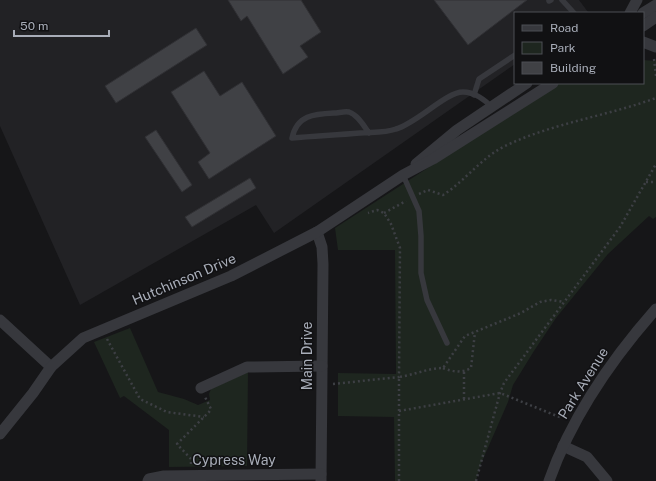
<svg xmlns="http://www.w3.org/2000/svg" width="656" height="481" viewBox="0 0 656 481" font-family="'Public Sans',sans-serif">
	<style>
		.built { fill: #222225 }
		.green { fill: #1e261f }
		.building { fill: #404145; stroke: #303034 }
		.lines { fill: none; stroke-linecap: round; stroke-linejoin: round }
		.path { stroke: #3d3f44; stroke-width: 2.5; stroke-dasharray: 2 3; stroke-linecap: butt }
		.service { stroke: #37383d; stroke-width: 5.5 }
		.minor { stroke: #37383d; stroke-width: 11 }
		.labels { text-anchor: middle; stroke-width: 3; stroke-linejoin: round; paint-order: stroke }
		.street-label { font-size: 14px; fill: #a8adb8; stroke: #111113 }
	</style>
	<rect width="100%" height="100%" fill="#161618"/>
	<path class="built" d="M0,0H579L588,12L515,13V64L274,233L256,205L80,305L0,126Z"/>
	<g class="green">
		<path d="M643,60L656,61V217L653,219L649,216L608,254L556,318L534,351L513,385L508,402L480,466L476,481H395L394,417L338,416V373L396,374L395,250H338L335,228L559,83H643Z"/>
		<path d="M130,328L158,392L184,399L198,405L210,400L209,394L211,389L248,372L247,466L169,467V430L124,396L120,398L94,342Z"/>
	</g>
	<g class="building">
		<path d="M228,0H301L321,32L300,46L308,57L283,74L247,16L241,21Z"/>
		<path d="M434,0H527L468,45Z"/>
		<path d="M196,28L207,45L116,103L105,86Z"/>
		<path d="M204,71L220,96L242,82L276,136L209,179L198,162L210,153L171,92Z"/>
		<path d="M156,130L192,185L182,192L145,137Z"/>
		<path d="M250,178L256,188L192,227L185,217Z"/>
	</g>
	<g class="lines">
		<g class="path">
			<path d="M654,59L656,76"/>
			<path d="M646,182H656"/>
			<path d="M419,194L428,190L443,195C465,181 481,158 505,146C553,123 607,116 656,98"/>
			<path d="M384,213L406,201"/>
			<path d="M107,339L140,399L167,412L204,417"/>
			<path d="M443,368C453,372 462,373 471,368L475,332"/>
			<path d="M464,372V401"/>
			<path d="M333,384L399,377L400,248L391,224L384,213L377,210L368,213"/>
			<path d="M399,411L500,393L562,418"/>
			<path d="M191,464V459L177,444L209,412L211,409L205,397"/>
			<path d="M399,481V377C414,375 428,368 443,368L465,336L521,313L540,302L551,300L564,302"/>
			<path d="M476,481L500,393L504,383L620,227L656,164"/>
		</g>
		<g class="service">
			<path d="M562,0L574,13"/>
			<path d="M549,1L551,0"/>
			<path d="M474,95L479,79L515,55"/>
			<path d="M369,133C364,126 358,115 349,112C345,111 338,113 334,113C314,114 297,115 292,138C315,136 337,135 360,133C372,132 385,133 396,129C417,123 446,92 463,92C474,92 486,100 492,108"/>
			<path d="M403,175L419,211L421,236V273L427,300L447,343"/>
		</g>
		<g class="minor">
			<path d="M630,13L637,0"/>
			<path d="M643,13L656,5"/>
			<path d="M643,26L656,17"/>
			<path d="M643,42L656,47"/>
			<path d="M416,164L457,130L527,83"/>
			<path d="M317,232L322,247L323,264L321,481"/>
			<path d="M0,320L51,367"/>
			<path d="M201,388L247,367L322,366"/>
			<path d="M0,434L33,393L51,367L83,338L231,276L317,232L403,175L433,159L553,83"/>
			<path d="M563,446L587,457L607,481"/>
			<path d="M148,481L149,479L164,476L321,474"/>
			<path d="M549,481C572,416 611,360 656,309"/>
		</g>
	</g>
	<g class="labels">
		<g class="street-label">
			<text transform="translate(184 279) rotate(-23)" y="5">Hutchinson Drive</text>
			<text transform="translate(307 356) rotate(-90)" y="5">Main Drive</text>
			<text transform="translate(583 383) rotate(-58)" y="5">Park Avenue</text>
			<text x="234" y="465">Cypress Way</text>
		</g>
	</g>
	<rect x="514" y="12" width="130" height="72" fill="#111113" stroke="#4d4f55"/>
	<rect x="522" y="25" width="20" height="6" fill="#37383d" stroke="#4d4f55"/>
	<text x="550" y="32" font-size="12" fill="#a8adb8">Road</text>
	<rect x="522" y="42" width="20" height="12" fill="#1e261f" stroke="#4d4f55"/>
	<text x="550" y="52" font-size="12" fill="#a8adb8">Park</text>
	<rect x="522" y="62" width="20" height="12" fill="#404145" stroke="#4d4f55"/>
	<text x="550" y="72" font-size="12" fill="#a8adb8">Building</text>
	<path d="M14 30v6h95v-6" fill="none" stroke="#a8adb8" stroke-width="2"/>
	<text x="20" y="30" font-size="12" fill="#a8adb8" stroke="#111113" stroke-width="3" paint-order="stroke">50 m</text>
</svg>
